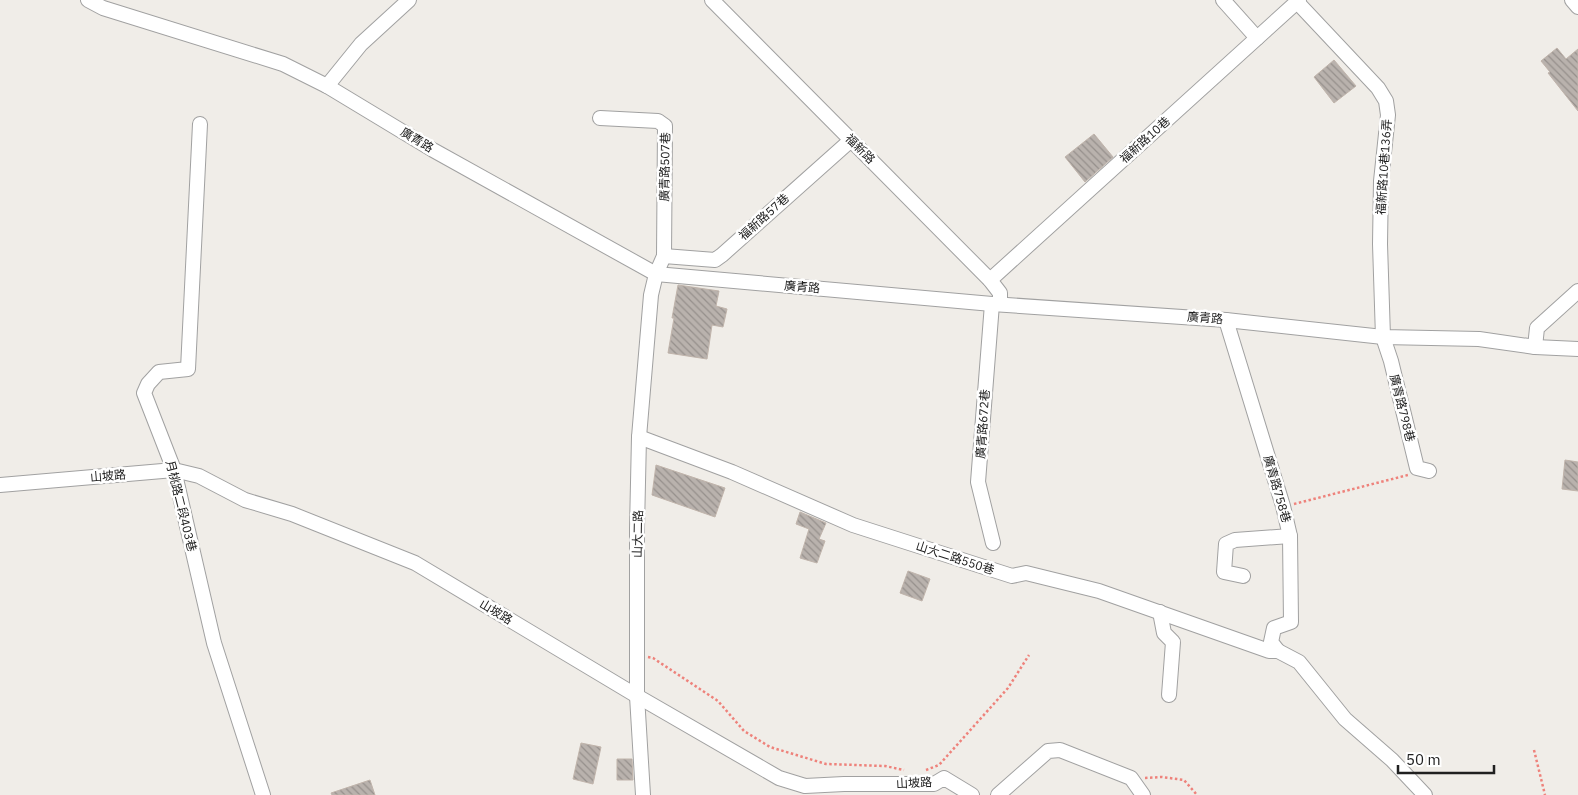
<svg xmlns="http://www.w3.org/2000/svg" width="1578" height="795" viewBox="0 0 1578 795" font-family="'IBM Plex Sans','Noto Sans TC',sans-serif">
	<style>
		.building { fill: url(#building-back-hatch); stroke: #c0b4ab }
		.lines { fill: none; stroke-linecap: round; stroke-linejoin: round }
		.minor-casing { stroke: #a1a1a1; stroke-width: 16 }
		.path { stroke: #ee827b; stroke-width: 2.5; stroke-dasharray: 2.5 2.5; stroke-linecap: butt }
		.minor { stroke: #fff; stroke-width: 14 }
		.labels { text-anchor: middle; stroke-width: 5; stroke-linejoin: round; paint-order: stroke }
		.street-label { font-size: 12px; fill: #202020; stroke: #fff }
	</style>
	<defs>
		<pattern id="building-back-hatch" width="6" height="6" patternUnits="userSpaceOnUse" patternTransform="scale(1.25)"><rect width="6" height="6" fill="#b9b2ad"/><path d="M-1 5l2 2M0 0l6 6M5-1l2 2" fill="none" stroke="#96908c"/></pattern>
	</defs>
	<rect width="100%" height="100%" fill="#f0ede8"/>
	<g class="building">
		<path d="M1557,48L1566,59L1578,49V111L1548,73L1550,72L1541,61Z"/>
		<path d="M1334,60L1356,86L1334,103L1314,77Z"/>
		<path d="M1094,134L1113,157L1085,182L1065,157Z"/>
		<path d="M678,285L719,291L716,306L727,309L723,327L712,325L707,359L668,353L674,318H672Z"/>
		<path d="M1565,460L1578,462V491L1562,489Z"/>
		<path d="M656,465L725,488L715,517L652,495Z"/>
		<path d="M800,512L826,523L819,539L825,541L817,563L800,558L809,529L796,524Z"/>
		<path d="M908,571L930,579L922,601L900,593Z"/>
		<path d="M581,743L601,747L593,784L573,779Z"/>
		<path d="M617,759H632L633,780H617Z"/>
		<path d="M370,780L375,795H332L331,793Z"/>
	</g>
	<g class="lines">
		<g class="minor-casing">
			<g id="minor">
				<path d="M88,0L103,8L283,64L327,86L433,150L656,274L992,304L1226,320L1383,337L1479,339L1535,347L1578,349"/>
				<path d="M712,0L990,280L1000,293V303"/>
				<path d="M1223,0L1257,38"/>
				<path d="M1572,0L1578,7"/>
				<path d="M1297,2L1378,88L1386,101L1388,115L1381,181L1380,244L1383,337L1391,361L1417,468L1429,471"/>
				<path d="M327,86L361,44L409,0"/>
				<path d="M600,118L658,121L665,126L664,256L656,274L651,295L639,437L637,528V696L643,795"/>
				<path d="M200,124L188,369L159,372L148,384L144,393L174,470L214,643L263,795"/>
				<path d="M664,256L715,260L722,255L851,140"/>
				<path d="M990,280L1299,0"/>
				<path d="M992,304L978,482L993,543"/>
				<path d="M1226,320L1283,506L1290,536L1291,622L1274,628L1271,642L1278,651"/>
				<path d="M1535,347L1537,328L1578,291"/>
				<path d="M639,437L732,472L853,525L1012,576L1026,573L1099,591L1269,651H1278L1299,662L1345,719L1392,760L1425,795"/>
				<path d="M0,485L174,470L199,476L245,500L292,514L415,563L637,696L779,778L805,786L844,784H934L944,778L972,795"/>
				<path d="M1243,576L1224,572L1226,544L1235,540L1290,536"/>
				<path d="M1160,612L1164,633L1173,642L1169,695"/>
				<path d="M998,795L1048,751L1060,750L1131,778L1143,795"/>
			</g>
		</g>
		<g class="path">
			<path d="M1294,504L1408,475"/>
			<path d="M648,657L653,658L718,701L744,731L770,747L826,764L885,766L904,770"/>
			<path d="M1534,750L1545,795"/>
			<path d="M926,770L939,765L1008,688L1029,655"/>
			<path d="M1145,778L1162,777L1184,780L1197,795"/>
		</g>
		<use href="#minor" class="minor"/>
	</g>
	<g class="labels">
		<g class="street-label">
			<text transform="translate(417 140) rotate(31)" y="4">廣青路</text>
			<text transform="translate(1145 140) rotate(-42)" y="4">福新路10巷</text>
			<text transform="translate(860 149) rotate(45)" y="4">福新路</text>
			<text transform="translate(665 167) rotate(-89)" y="4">廣青路507巷</text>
			<text transform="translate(1384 167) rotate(-86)" y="4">福新路10巷136弄</text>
			<text transform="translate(764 217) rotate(-42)" y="4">福新路57巷</text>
			<text transform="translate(802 287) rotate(5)" y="4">廣青路</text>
			<text transform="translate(1205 318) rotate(4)" y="4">廣青路</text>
			<text transform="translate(1402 408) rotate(76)" y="4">廣青路798巷</text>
			<text transform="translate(983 424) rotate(-86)" y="4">廣青路672巷</text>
			<text transform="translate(108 476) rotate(-5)" y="4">山坡路</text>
			<text transform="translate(1277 489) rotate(74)" y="4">廣青路758巷</text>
			<text transform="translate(181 506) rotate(76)" y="4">月桃路二段403巷</text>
			<text transform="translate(638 534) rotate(-89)" y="4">山大二路</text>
			<text transform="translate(955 558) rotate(18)" y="4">山大二路550巷</text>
			<text transform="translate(496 612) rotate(31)" y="4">山坡路</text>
			<text transform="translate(914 783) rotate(-3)" y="4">山坡路</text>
		</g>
	</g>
	<path d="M1398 765v8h96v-8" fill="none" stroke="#202020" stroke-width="2.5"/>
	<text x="1406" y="765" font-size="15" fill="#202020" stroke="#ffffff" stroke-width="4" paint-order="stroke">50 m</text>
</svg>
